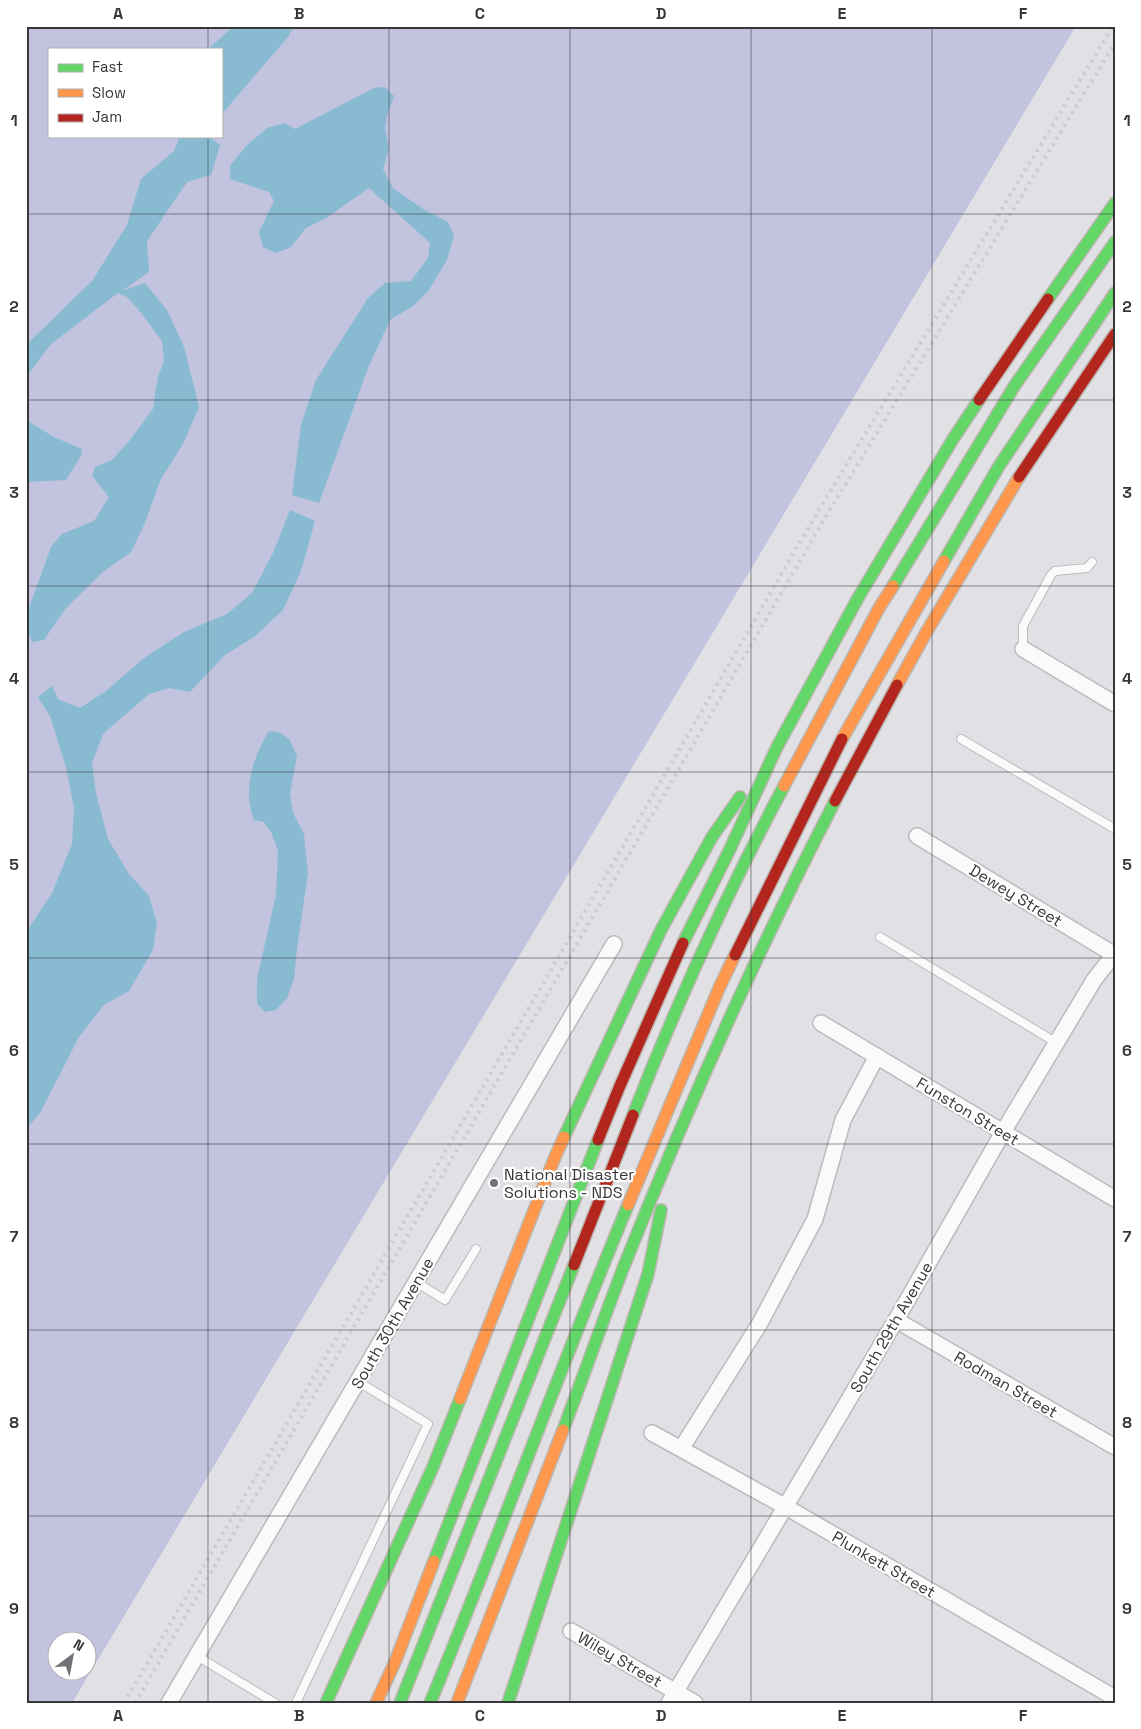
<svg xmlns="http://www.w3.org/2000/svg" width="1141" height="1729" viewBox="0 0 1141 1729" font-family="'Space Grotesk',sans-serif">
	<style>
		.green { fill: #c2c3df; fill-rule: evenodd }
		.water { fill: #88bbd1 }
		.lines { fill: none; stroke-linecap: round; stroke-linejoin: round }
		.lane-casing { stroke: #bbbbbf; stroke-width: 10 }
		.street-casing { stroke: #bbbbbf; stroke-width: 18 }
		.fast-casing { stroke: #bcb6b0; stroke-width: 14 }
		.slow-casing { stroke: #bcb6b0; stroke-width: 14 }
		.jam-casing { stroke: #bcb6b0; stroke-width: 14 }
		.lane { stroke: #fafafb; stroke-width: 8 }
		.street { stroke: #fafafb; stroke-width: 15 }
		.fast { stroke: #63d668; stroke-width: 11 }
		.slow { stroke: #ff974d; stroke-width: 11 }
		.jam { stroke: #b3261e; stroke-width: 11 }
		.rail { stroke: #ccccce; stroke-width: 4; stroke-dasharray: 2.5 5; stroke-linecap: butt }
		.grid { fill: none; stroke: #37373a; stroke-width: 1; stroke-opacity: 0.55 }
		.poi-dot { fill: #727276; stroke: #fff; stroke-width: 2 }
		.labels { text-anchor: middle; stroke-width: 4.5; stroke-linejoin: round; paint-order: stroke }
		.street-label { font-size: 16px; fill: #37373a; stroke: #fff }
		.poi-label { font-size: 16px; fill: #37373a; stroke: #fff; text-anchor: start }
		.neatline { fill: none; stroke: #37373a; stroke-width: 2 }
		.grid-label { font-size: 16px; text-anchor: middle; font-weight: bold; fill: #37373a }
	</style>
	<rect width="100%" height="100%" fill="#e0e0e5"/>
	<path class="green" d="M26,26H1076L72,1703H26ZM49,49H221V136H49ZM58,1642H88V1672H58Z"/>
	<g class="water">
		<path d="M234,26H294L288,37L221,115V49H208Z"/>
		<path d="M385,87L394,96L387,115L385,129L389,148L383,169L393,188L423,209L448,222L454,235L447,260L429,290L413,306L390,320L368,368L319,503L292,495L301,425L316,380L368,298L385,283L411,281L428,258L430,243L369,188L326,218L306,228L291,247L276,253L263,247L259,232L274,201L269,192L230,179V166L246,146L267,128L285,123L295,129L374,88Z"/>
		<path d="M180,136H208L220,145L211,175L187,182L147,241L149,272L122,291L145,283L167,310L184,347L199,407L183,444L161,479L144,525L131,552L104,571L66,608L44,640L32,642L26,627V616L51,547L62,534L94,521L109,497L92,476L95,467L112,460L130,440L153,409L158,376L164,362L162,341L138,309L127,297L118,293L51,344L26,377V345L92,281L127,225L141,179L174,151Z"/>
		<path d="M26,420L54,437L82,449L81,456L66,480L26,482Z"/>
		<path d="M290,510L315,521L301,571L283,610L254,637L225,655L190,692L169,688L149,694L103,734L92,763L96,793L108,839L129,874L149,896L157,923L153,950L129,991L104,1005L79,1037L40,1113L26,1129L27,931L52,893L72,844L74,808L66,767L50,716L38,697L52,686L58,699L80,708L106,691L144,658L184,632L227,614L252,593L274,551Z"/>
		<path d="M269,731L281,733L290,740L297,756L290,793L293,813L304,834L308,873L297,949L294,979L287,998L276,1010L265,1012L257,1004V979L276,895L278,851L271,832L264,822L254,820C242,790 253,757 269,731Z"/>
	</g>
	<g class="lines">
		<g class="lane-casing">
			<g id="lane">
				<path d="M1023,649V626L1051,575L1055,571L1087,568L1092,562"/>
				<path d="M961,739L1115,829"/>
				<path d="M880,937L1057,1043"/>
				<path d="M416,1282L445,1300L476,1249"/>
				<path d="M197,1656L275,1703"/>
				<path d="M296,1703L428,1424L357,1381"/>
			</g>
		</g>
		<g class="street-casing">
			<g id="street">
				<path d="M1023,649L1115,704"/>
				<path d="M917,836L1115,955"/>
				<path d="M821,1023L1115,1199"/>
				<path d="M896,1320L1115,1447"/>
				<path d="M652,1433L786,1507L1115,1698"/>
				<path d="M681,1449L760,1323L815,1219L843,1120L877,1056"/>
				<path d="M571,1631L695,1703"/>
				<path d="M169,1703L614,944"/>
				<path d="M669,1703L896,1320L1003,1132L1094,980L1115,953"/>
			</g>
		</g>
		<g class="fast-casing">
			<g id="fast">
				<path d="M1048,299L1115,203"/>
				<path d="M944,561L999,466L1115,293"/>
				<path d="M893,586L1015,385L1115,242"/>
				<path d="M683,943L729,851L777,747L858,598L953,439L979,400"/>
				<path d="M633,1115C677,1003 727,893 784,786"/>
				<path d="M564,1137L661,930L712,837L740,797"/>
				<path d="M563,1430C584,1375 603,1320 624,1266C687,1108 757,952 835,801"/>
				<path d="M434,1561L598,1140"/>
				<path d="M326,1703L433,1467L460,1399"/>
				<path d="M400,1703L574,1265"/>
				<path d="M430,1703C499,1538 559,1370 628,1205"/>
				<path d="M508,1703L648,1274L661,1210"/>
			</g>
		</g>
		<g class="slow-casing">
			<g id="slow">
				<path d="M897,685L927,631L1019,477"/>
				<path d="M842,739L944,561"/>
				<path d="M784,786L879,608L893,586"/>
				<path d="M628,1205L720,986L735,955"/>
				<path d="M460,1399L555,1157L564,1137"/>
				<path d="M376,1703L395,1662L434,1561"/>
				<path d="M457,1703L563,1430"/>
			</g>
		</g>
		<g class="jam-casing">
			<g id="jam">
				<path d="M979,400L1048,299"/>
				<path d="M1019,477L1115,334"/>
				<path d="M835,801L897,685"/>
				<path d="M735,955L842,739"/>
				<path d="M598,1140L619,1088L683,943"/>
				<path d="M574,1265L633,1115"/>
			</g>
		</g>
		<use href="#lane" class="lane"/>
		<use href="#street" class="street"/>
		<use href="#fast" class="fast"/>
		<use href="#slow" class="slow"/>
		<use href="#jam" class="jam"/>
		<g class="rail">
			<path d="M124,1703L817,513L1113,26"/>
			<path d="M135,1703L825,518L1115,43"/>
		</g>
	</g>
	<path class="grid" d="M208,26V49M389,26V1703M570,26V1703M751,26V1703M932,26V1703M208,136V1703M26,214H1115M26,400H1115M26,586H1115M26,772H1115M26,958H1115M26,1144H1115M26,1330H1115M26,1516H1115"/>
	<circle class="poi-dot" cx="494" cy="1183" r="5"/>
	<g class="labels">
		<g class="street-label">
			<text transform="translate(1016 895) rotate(31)" y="6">Dewey Street</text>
			<text transform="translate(968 1111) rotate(31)" y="6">Funston Street</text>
			<text transform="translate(392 1323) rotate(-60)" y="6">South 30th Avenue</text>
			<text transform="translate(891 1327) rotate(-60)" y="6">South 29th Avenue</text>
			<text transform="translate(1006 1384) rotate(30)" y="6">Rodman Street</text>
			<text transform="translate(884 1564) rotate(30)" y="6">Plunkett Street</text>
			<text transform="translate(620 1659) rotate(30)" y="6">Wiley Street</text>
		</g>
		<g class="poi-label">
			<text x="504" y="1180">National Disaster<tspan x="504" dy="18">Solutions - NDS</tspan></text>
		</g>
	</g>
	<rect width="1141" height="1729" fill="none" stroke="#ffffff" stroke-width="55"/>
	<rect x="48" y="48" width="175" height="90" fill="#ffffff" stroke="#afafb0"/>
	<rect x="58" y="64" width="25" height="8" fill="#63d668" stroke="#afafb0"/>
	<text x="92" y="72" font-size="15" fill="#37373a">Fast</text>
	<rect x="58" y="89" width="25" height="8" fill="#ff974d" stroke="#afafb0"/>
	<text x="92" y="98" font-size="15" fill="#37373a">Slow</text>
	<rect x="58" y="114" width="25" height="8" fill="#b3261e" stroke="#afafb0"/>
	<text x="92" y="122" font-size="15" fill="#37373a">Jam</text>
	<g transform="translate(72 1656) rotate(32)"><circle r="24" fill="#ffffff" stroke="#afafb0"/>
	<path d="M0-4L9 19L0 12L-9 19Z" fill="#727276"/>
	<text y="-8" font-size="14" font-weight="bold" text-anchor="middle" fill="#37373a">N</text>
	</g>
	<rect x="28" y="28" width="1086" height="1674" class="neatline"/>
	<g class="grid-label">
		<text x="118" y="19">A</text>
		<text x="299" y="19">B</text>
		<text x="480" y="19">C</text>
		<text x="661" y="19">D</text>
		<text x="842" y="19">E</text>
		<text x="1023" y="19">F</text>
		<text x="14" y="126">1</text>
		<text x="1127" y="126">1</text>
		<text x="14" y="312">2</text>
		<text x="1127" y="312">2</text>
		<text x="14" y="498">3</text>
		<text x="1127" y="498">3</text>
		<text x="14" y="684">4</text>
		<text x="1127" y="684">4</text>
		<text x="14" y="870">5</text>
		<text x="1127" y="870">5</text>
		<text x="14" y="1056">6</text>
		<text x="1127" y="1056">6</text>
		<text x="14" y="1242">7</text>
		<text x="1127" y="1242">7</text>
		<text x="14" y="1428">8</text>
		<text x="1127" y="1428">8</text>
		<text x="14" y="1614">9</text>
		<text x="1127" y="1614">9</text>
		<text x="118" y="1721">A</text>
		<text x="299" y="1721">B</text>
		<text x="480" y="1721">C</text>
		<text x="661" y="1721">D</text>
		<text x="842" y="1721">E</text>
		<text x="1023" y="1721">F</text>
	</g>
</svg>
